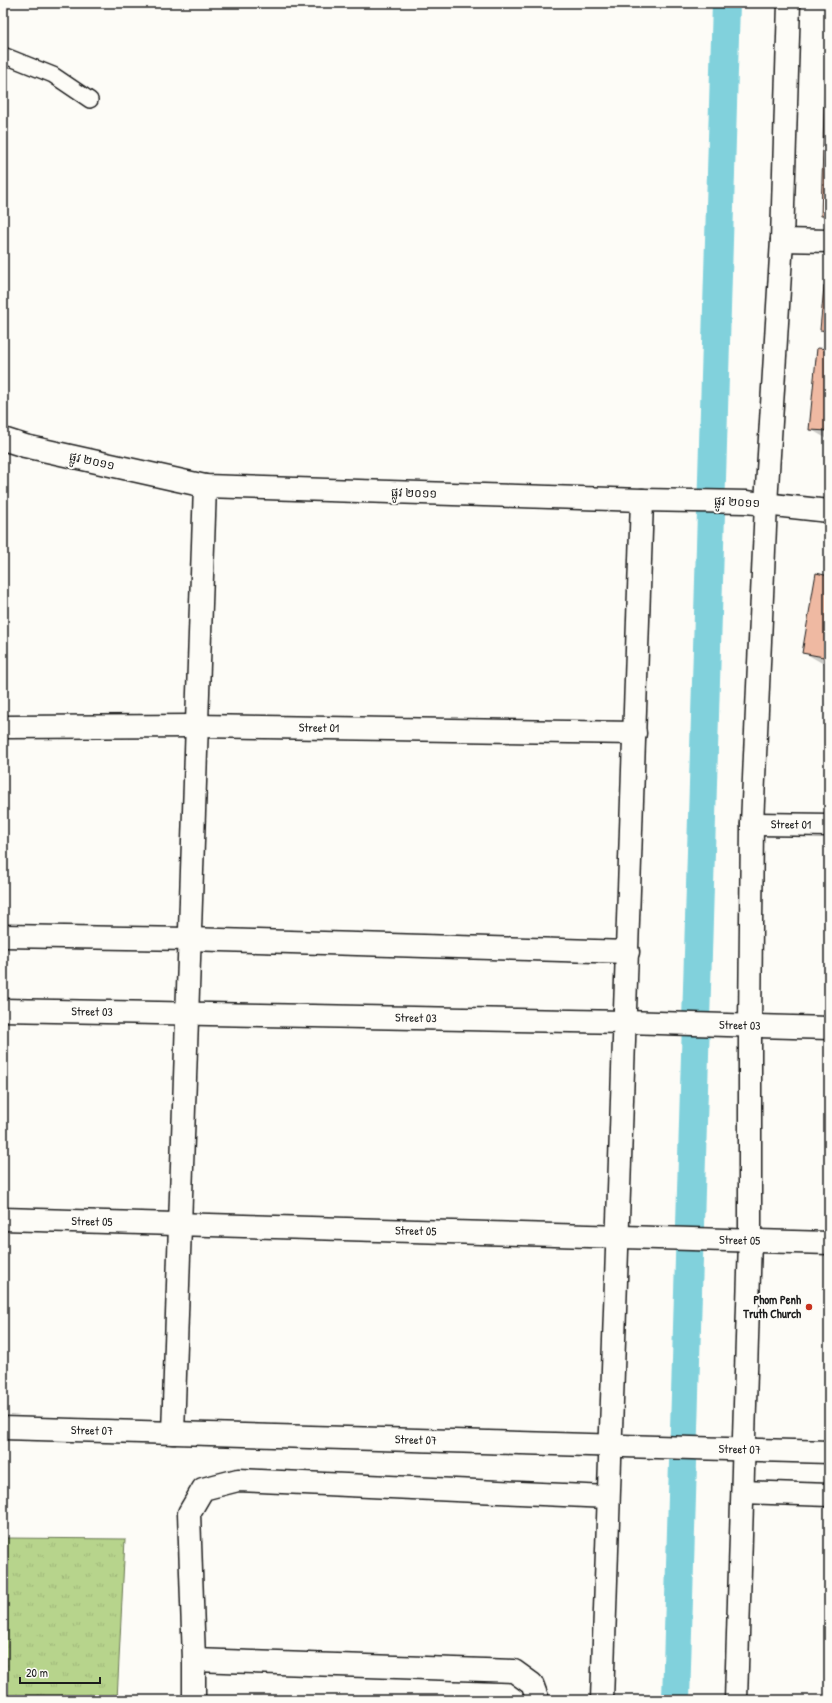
<svg xmlns="http://www.w3.org/2000/svg" width="832" height="1703" viewBox="0 0 832 1703" font-family="'Patrick Hand','Noto Sans Khmer',sans-serif">
	<style>
		.grass { fill: url(#grass-tufts); stroke: #6a7854 }
		.shadow { fill: #0003 }
		.lines { fill: none; stroke-linecap: round; stroke-linejoin: round }
		.canal { stroke: #81d1dc; stroke-width: 28 }
		.building { fill: #efb9a2; stroke: #1c1c1c }
		.lane-casing { stroke: #1c1c1c; stroke-width: 18 }
		.street-casing { stroke: #1c1c1c; stroke-width: 25 }
		.secondary-casing { stroke: #1c1c1c; stroke-width: 25 }
		.lane { stroke: #fdfcf7; stroke-width: 15 }
		.street { stroke: #fdfcf7; stroke-width: 22 }
		.secondary { stroke: #fdfcf7; stroke-width: 22 }
		.poi-dot { fill: #c8321e; stroke: #fdfcf7; stroke-width: 1.5 }
		.labels { text-anchor: middle; stroke-width: 4; stroke-linejoin: round; paint-order: stroke }
		.street-label { font-size: 12px; fill: #1c1c1c; stroke: #fdfcf7 }
		.poi-label { font-size: 12px; font-weight: bold; fill: #1c1c1c; stroke: #fdfcf7; text-anchor: end }
	</style>
	<defs>
		<pattern id="grass-tufts" width="24" height="20" patternUnits="userSpaceOnUse"><rect width="24" height="20" fill="#b7d48c"/><path d="M3 7l-1-3M5 7V3M7 7l1-3M15 17l-1-3M17 17v-4M19 17l1-3" fill="none" stroke="#9db578"/></pattern>
	</defs>
	<rect width="100%" height="100%" fill="#fdfcf7"/>
	<filter id="ink" filterUnits="userSpaceOnUse"><feTurbulence type="fractalNoise" baseFrequency=".025" numOctaves="2"/><feDisplacementMap in="SourceGraphic" scale="8" xChannelSelector="R" yChannelSelector="G"/><feConvolveMatrix kernelMatrix="1 2 1 2 8 2 1 2 1" color-interpolation-filters="sRGB"/></filter>
	<g filter="url(#ink)">
		<path class="grass" d="M3,1538L125,1539L117,1700H3Z"/>
		<g class="shadow">
			<path d="M828,3H829V219L822,215Z"/>
			<path d="M829,288V334L821,330Z"/>
			<path d="M829,350V440L810,429Z"/>
			<path d="M829,577V667L803,652Z"/>
		</g>
		<g class="lines">
			<path class="canal" d="M676,1700L726,3"/>
		</g>
		<g class="building">
			<path d="M827,3H829V216H821Z"/>
			<path d="M824,286L829,287V331L820,330Z"/>
			<path d="M817,348L829,349V431L809,430Z"/>
			<path d="M816,573L829,576V658L802,653Z"/>
		</g>
		<g class="lines">
			<g class="lane-casing">
				<path id="lane" d="M3,55L53,75L90,100"/>
			</g>
			<g class="street-casing">
				<g id="street">
					<path d="M782,240L829,241"/>
					<path d="M766,504L782,240L789,3"/>
					<path id="s1" d="M3,727L197,726L635,733"/>
					<path id="s2" d="M752,824L829,825"/>
					<path d="M3,936L189,939L628,952"/>
					<path id="s3" d="M3,1010L625,1022L829,1028"/>
					<path id="s4" d="M3,1219L829,1243"/>
					<path id="s5" d="M3,1428L829,1452"/>
					<path d="M173,1433L205,486"/>
					<path d="M743,1492L829,1495"/>
					<path d="M194,1660L514,1671L532,1684L538,1700"/>
					<path d="M194,1700V1660L189,1513L203,1489L238,1480L608,1497"/>
					<path d="M602,1700L642,500"/>
				</g>
			</g>
			<g class="secondary-casing">
				<g id="secondary">
					<path d="M3,439L25,446L205,486L642,500L746,502L829,511"/>
					<path d="M736,1700L750,1240V1025L752,824L766,504"/>
				</g>
			</g>
			<use href="#lane" class="lane"/>
			<use href="#street" class="street"/>
			<use href="#secondary" class="secondary"/>
		</g>
	</g>
	<circle class="poi-dot" cx="809" cy="1307" r="4"/>
	<g class="labels">
		<g class="street-label">
			<text transform="translate(92 461) rotate(12)" y="4">ផ្លូវ ២០១១</text>
			<text transform="translate(414 493) rotate(2)" y="4">ផ្លូវ ២០១១</text>
			<text transform="translate(737 502) rotate(3)" y="4">ផ្លូវ ២០១១</text>
			<text dy="4" stroke="none"><textPath href="#s1" startOffset="316">Street 01</textPath></text>
			<text dy="4" stroke="none"><textPath href="#s2" startOffset="39">Street 01</textPath></text>
			<text dy="4" stroke="none"><textPath href="#s3" startOffset="89">Street 03</textPath></text>
			<text dy="4" stroke="none"><textPath href="#s3" startOffset="413">Street 03</textPath></text>
			<text dy="4" stroke="none"><textPath href="#s3" startOffset="737">Street 03</textPath></text>
			<text dy="4" stroke="none"><textPath href="#s4" startOffset="89">Street 05</textPath></text>
			<text dy="4" stroke="none"><textPath href="#s4" startOffset="413">Street 05</textPath></text>
			<text dy="4" stroke="none"><textPath href="#s4" startOffset="737">Street 05</textPath></text>
			<text dy="4" stroke="none"><textPath href="#s5" startOffset="89">Street 07</textPath></text>
			<text dy="4" stroke="none"><textPath href="#s5" startOffset="413">Street 07</textPath></text>
			<text dy="4" stroke="none"><textPath href="#s5" startOffset="737">Street 07</textPath></text>
		</g>
		<g class="poi-label">
			<text x="801" y="1304">Phom Penh<tspan x="801" dy="14">Truth Church</tspan></text>
		</g>
	</g>
	<rect width="832" height="1703" fill="none" stroke="#fdfcf7" stroke-width="16"/>
	<rect x="8" y="8" width="816" height="1687" fill="none" stroke="#1c1c1c" stroke-width="1.5" filter="url(#ink)"/>
	<path d="M20 1677v6h80v-6" fill="none" stroke="#1c1c1c" stroke-width="2"/>
	<text x="26" y="1677" font-size="12" fill="#1c1c1c" stroke="#fdfcf7" stroke-width="3" paint-order="stroke">20 m</text>
</svg>
